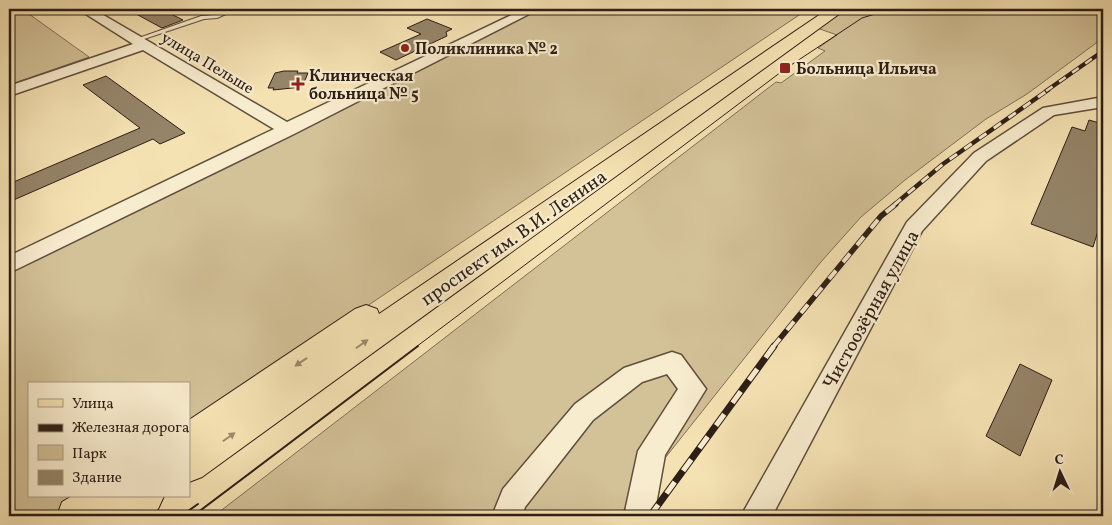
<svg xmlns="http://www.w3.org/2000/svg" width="1112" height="525" viewBox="0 0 1112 525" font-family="Vollkorn,serif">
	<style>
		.green { fill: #d3c198; stroke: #807057 }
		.building { fill: #958468; stroke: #2d1e16 }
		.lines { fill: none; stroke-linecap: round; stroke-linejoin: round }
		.service-casing { stroke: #5f4f3d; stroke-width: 2 }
		.minor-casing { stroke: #5f4f3d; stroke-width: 3 }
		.primary-casing { stroke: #2d1e16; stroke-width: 2 }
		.service { fill: #f8ecce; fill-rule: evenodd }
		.minor { fill: #f8ecce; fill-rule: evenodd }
		.primary { fill: #f5e2b3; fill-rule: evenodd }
		.tram-far1 { stroke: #2d1e16; stroke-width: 1 }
		.tram { stroke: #2d1e16; stroke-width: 2 }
		.rail-far3-casing { stroke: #2d1e16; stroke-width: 4 }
		.rail-far2-casing { stroke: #2d1e16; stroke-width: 4.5 }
		.rail-far1-casing { stroke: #2d1e16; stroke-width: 5.5 }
		.rail-casing { stroke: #2d1e16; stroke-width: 7 }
		.rail-far3 { stroke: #f8ecce; stroke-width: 2.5; stroke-dasharray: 8; stroke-linecap: butt }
		.rail-far2 { stroke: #f8ecce; stroke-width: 3; stroke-dasharray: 9; stroke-linecap: butt }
		.rail-far1 { stroke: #f8ecce; stroke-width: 4; stroke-dasharray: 11; stroke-linecap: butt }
		.rail { stroke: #f8ecce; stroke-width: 5; stroke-dasharray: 14; stroke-linecap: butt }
		.oneway { fill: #9b8a6c }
		.poi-dot { fill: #8f2418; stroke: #f8ecce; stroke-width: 2 }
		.labels { text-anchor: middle; stroke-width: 4.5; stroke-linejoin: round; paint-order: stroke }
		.far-poi-label { font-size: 16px; font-weight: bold; fill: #2d1e16; stroke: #f8ecce; text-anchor: start }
		.far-street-label { font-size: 16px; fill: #2d1e16; stroke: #f8ecce }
		.street-label { font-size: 19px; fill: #2d1e16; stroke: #f8ecce }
	</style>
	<rect width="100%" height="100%" fill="#f5e2b3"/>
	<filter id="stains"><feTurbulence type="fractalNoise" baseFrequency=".004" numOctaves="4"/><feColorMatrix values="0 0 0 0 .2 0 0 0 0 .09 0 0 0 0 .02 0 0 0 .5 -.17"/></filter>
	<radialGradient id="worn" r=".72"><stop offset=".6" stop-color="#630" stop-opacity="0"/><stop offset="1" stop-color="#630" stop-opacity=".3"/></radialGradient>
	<g class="green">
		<path d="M9,9H22L89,57L9,85Z"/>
		<path d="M539,9H808L189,426V384H29V496H86L56,516H9V270Z"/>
		<path d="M847,9C865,9 880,14 898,9H1103V38L1027,94L986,119L905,180L861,217L820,263L619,516H214L776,82L781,83L825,51L818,48L837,35L817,28Z"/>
	</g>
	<g class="building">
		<path d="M127,9H161L183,20L162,28Z"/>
		<path d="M427,19L452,29L446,32L447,36L396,60L380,52L421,34L407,28Z"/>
		<path d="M284,71H298L297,73H308L302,87L273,90L274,88H268L275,73Z"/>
		<path d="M106,76L185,133L160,144L153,139L9,202V184L140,128L83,85Z"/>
		<path d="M1089,120L1103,124V215L1093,247L1031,224L1072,127L1085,131Z"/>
		<path d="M1020,364L1052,380L1020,456L986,436Z"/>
	</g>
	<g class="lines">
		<g class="service-casing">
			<path id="service" d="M229,9H237L217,18L204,19L138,41L133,40L201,16L214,15Z"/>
		</g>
		<g class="minor-casing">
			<g id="minor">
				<path d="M78,9H93L287,122L524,9H539L294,134L9,273V256L274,129L143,50L9,96V86L133,44Z"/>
				<path d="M1103,97V107L1054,115L986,161L922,231L772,516H741L907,222L974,153L1043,108Z"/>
				<path d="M672,352L681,355L706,389L665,455L654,516H624L638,451L678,389L667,374L642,382L593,420L525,507L522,516H492L503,489L575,404L624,368Z"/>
			</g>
		</g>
		<g class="primary-casing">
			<g id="primary">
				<path d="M828,9H846L202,477L189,482V420L355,309L366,305L377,309L379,314Z"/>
				<path d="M72,496H164L158,509L148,516H57L62,502Z"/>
			</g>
		</g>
		<use href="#service" class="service"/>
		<use href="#minor" class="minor"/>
		<use href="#primary" class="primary"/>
		<path class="tram-far1" d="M416,347L785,69L862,18L891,9"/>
		<g class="tram">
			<path d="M181,516L198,504"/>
			<path d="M193,516L418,346"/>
		</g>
		<g class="rail-far3-casing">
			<path id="rail-far3" d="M1046,91L1103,51"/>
		</g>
		<g class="rail-far2-casing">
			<path id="rail-far2" d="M894,205L943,164L1048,90"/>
		</g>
		<g class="rail-far1-casing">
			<path id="rail-far1" d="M773,347L881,216L896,204"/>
		</g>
		<g class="rail-casing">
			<path id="rail" d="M650,516L774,346"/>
		</g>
		<use href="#rail-far3" class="rail-far3"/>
		<use href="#rail-far2" class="rail-far2"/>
		<use href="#rail-far1" class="rail-far1"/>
		<use href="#rail" class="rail"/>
	</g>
	<defs><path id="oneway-solid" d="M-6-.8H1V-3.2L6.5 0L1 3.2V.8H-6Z" transform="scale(1.25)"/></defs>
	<g class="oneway">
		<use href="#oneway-solid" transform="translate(362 344) rotate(-35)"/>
		<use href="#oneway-solid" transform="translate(301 362) rotate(146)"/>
		<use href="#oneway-solid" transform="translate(229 437) rotate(-35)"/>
	</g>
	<g class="poi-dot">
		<circle cx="405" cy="48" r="5"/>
		<rect x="779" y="62" width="12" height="12" rx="2.5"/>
		<path d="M295.5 76.5h5v5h5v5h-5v5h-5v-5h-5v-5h5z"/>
	</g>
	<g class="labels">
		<g class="far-poi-label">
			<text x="415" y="54">Поликлиника № 2</text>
			<text x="796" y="74">Больница Ильича</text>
			<text x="309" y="81">Клиническая<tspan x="309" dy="18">больница № 5</tspan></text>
		</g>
		<g class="far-street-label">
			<text transform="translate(208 62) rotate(31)" y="6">улица Пельше</text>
		</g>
		<g class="street-label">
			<text transform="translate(513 237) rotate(-35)" y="7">проспект им. В.И. Ленина</text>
			<text transform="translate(870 309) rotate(-61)" y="7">Чистоозёрная улица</text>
		</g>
	</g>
	<rect width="1112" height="525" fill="none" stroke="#f5e2b3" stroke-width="30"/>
	<rect x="10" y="10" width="1092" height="505" fill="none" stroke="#2d1e16" stroke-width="2.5"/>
	<rect x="15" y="15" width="1082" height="495" fill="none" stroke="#2d1e16"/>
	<rect x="28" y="382" width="162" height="115" fill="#f8ecce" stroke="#a79a84"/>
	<rect x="38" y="399" width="25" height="8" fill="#f5e2b3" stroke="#a79a84"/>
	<text x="72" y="408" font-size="15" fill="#2d1e16">Улица</text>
	<rect x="38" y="424" width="25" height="8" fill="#2d1e16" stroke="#a79a84"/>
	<text x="72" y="432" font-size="15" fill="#2d1e16">Железная дорога</text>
	<rect x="38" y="445" width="25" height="15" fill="#d3c198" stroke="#a79a84"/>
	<text x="72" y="458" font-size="15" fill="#2d1e16">Парк</text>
	<rect x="38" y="470" width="25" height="15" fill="#958468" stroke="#a79a84"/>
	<text x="72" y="482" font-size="15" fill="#2d1e16">Здание</text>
	<g transform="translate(1060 472) rotate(356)" stroke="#f8ecce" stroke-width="4" paint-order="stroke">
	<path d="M0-4L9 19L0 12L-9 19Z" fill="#2d1e16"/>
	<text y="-8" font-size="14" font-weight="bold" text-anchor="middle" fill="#2d1e16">С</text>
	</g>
	<rect width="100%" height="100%" filter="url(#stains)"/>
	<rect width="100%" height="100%" fill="url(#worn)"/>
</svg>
